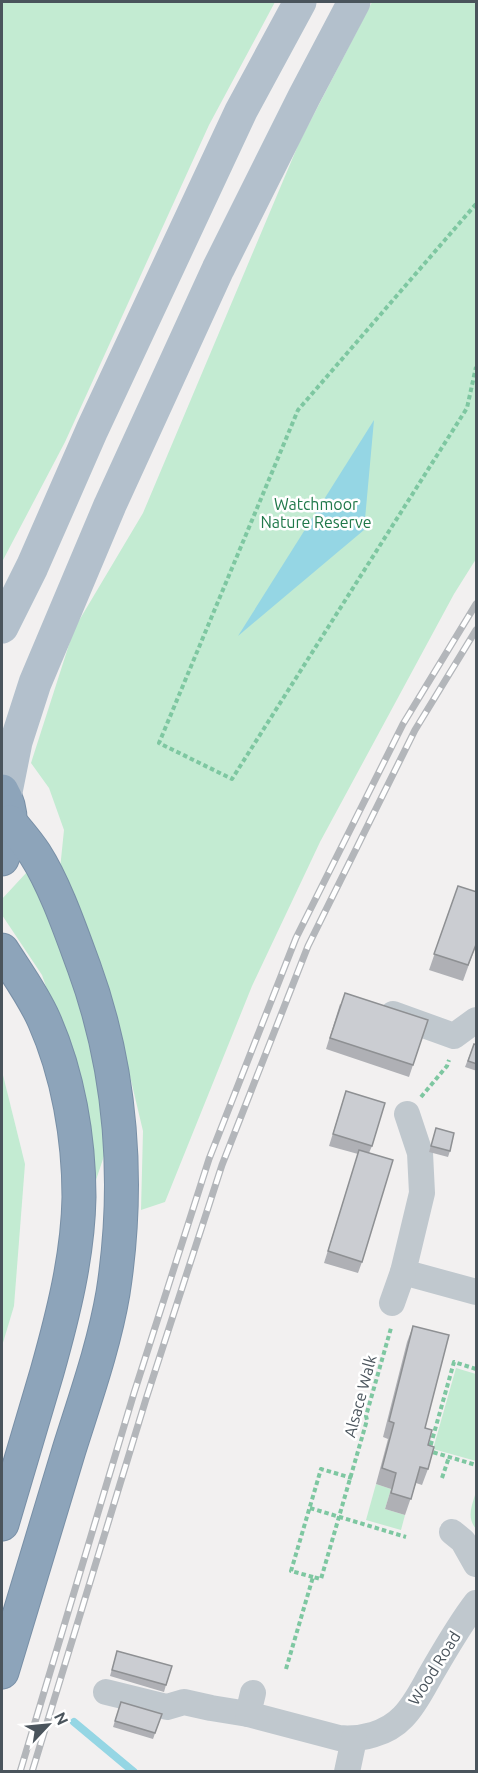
<svg xmlns="http://www.w3.org/2000/svg" width="478" height="1773" viewBox="0 0 478 1773" font-family="Ubuntu,sans-serif">
	<style>
		.green { fill: #c3ebd2 }
		.water { fill: #95d6e4 }
		.lines { fill: none; stroke-linecap: round; stroke-linejoin: round }
		.stream { stroke: #95d6e4; stroke-width: 8 }
		.highway-casing { stroke: #788fa6; stroke-width: 35 }
		.path { stroke: #7ec7a1; stroke-width: 4; stroke-dasharray: 4.5 3; stroke-linecap: butt }
		.minor { stroke: #c0c8ce; stroke-width: 26 }
		.major { stroke: #b3c0cc; stroke-width: 33 }
		.highway { stroke: #8da4ba; stroke-width: 33 }
		.rail-casing { stroke: #b3b6ba; stroke-width: 7 }
		.rail { stroke: #fff; stroke-width: 4.5; stroke-dasharray: 14; stroke-linecap: butt }
		.wall { fill: #afb0b5 }
		.building { fill: #cbcdd2; stroke: #8e9093; stroke-width: 1.5 }
		.labels { text-anchor: middle; stroke-width: 5; stroke-linejoin: round; paint-order: stroke }
		.park-label { font-size: 16px; fill: #20784a; stroke: #fff }
		.street-label { font-size: 16px; fill: #4a545c; stroke: #fff }
	</style>
	<rect width="100%" height="100%" fill="#f2f0f0"/>
	<g class="green">
		<path d="M2,2H275L209,125L65,442L2,562Z"/>
		<path d="M372,2H476V559L454,594L320,842L252,986L165,1202L141,1210L143,1131L124,1051L60,869L64,830L49,788L31,763L74,629L143,513L299,143Z"/>
		<path d="M27,872L59,939L90,1035L107,1147L92,1192L76,1075L42,975L2,915V899Z"/>
		<path d="M2,1071L25,1164L14,1306L2,1346Z"/>
		<path d="M456,1368L476,1374V1461L433,1449Z"/>
		<path d="M376,1484L391,1489L385,1509L405,1515L401,1530L366,1520Z"/>
		<path d="M475,1495H476V1529C467,1518 471,1508 475,1495Z"/>
	</g>
	<path class="water" d="M374,420L364,530L238,636Z"/>
	<g class="lines">
		<path class="stream" d="M74,1722L134,1772"/>
		<g class="highway-casing">
			<g id="highway">
				<path d="M2,791C14,811 12,838 2,859"/>
				<path d="M2,950C16,972 33,995 44,1020C68,1074 79,1138 79,1197C78,1256 63,1315 47,1372C32,1423 17,1473 2,1524"/>
				<path d="M2,1672C24,1598 46,1524 69,1450C85,1399 104,1346 113,1293C130,1184 122,1071 84,967C71,932 55,885 35,854C28,843 19,833 10,822"/>
			</g>
		</g>
		<g class="path">
			<path d="M476,204L298,410L159,743L232,779L467,408L476,367"/>
			<path d="M421,1097L447,1066L449,1060"/>
			<path d="M476,1369L454,1362L429,1451L476,1465"/>
			<path d="M442,1478L449,1457"/>
			<path d="M310,1508L406,1537"/>
			<path d="M313,1577L291,1571L321,1469L352,1478"/>
			<path d="M286,1669L313,1577L321,1579L367,1420L366,1416L391,1328"/>
		</g>
		<g class="minor">
			<path d="M393,1014L454,1036L476,1020"/>
			<path d="M407,1114L420,1153L422,1193L403,1272L476,1292"/>
			<path d="M392,1303L403,1272"/>
			<path d="M452,1532L463,1541L476,1564"/>
			<path d="M106,1692L167,1707L184,1702L211,1708L248,1714"/>
			<path d="M253,1693L248,1714L339,1738C361,1740 387,1734 403,1717C415,1705 423,1688 431,1674C445,1650 459,1625 476,1603"/>
			<path d="M347,1772L354,1739"/>
		</g>
		<g class="major">
			<path d="M2,627L32,567L92,430L241,111L300,2"/>
			<path d="M5,797L16,742L35,683L110,505L218,269L304,97L354,2"/>
		</g>
		<use href="#highway" class="highway"/>
		<g class="rail-casing">
			<g id="rail">
				<path d="M20,1772L134,1393L209,1159L296,938L403,724L476,604"/>
				<path d="M32,1772L146,1399L222,1165L308,946L415,730L476,630"/>
			</g>
		</g>
		<use href="#rail" class="rail"/>
	</g>
	<g class="wall">
		<path d="M458,886L477,942L463,981L429,970Z"/>
		<path d="M340,1004L413,1065L409,1077L326,1049Z"/>
		<path d="M474,1044L477,1045V1071L465,1067Z"/>
		<path d="M346,1091L372,1146L369,1153L362,1262L358,1273L324,1263L358,1154L329,1146Z"/>
		<path d="M436,1128L450,1151L448,1157L429,1152Z"/>
		<path d="M413,1326L428,1445V1469L422,1485L416,1483L405,1515L385,1509L391,1489L376,1484L388,1439L383,1437L407,1342Z"/>
		<path d="M117,1651L166,1685L164,1692L110,1676Z"/>
		<path d="M119,1708L162,1714L153,1739L113,1727Z"/>
	</g>
	<g class="building">
		<path d="M458,886L477,892V942L468,965L434,954Z"/>
		<path d="M345,993L428,1020L413,1065L330,1038Z"/>
		<path d="M474,1044L477,1045V1064L468,1061Z"/>
		<path d="M346,1091L385,1103L372,1146L333,1134Z"/>
		<path d="M436,1128L454,1133L450,1151L431,1146Z"/>
		<path d="M359,1150L393,1160L362,1262L328,1251Z"/>
		<path d="M413,1326L449,1335L425,1428L432,1430L428,1445L434,1447L428,1469L420,1467L411,1499L391,1493L396,1473L382,1468L394,1423L389,1421Z"/>
		<path d="M117,1651L172,1666L166,1685L112,1670Z"/>
		<path d="M121,1702L162,1714L155,1733L115,1721Z"/>
	</g>
	<g class="labels">
		<g class="park-label">
			<text x="316" y="510">Watchmoor<tspan x="316" dy="18">Nature Reserve</tspan></text>
		</g>
		<g class="street-label">
			<text transform="translate(360 1396) rotate(-75)" y="6">Alsace Walk</text>
			<text transform="translate(434 1668) rotate(-58)" y="6">Wood Road</text>
		</g>
	</g>
	<rect width="478" height="1773" fill="none" stroke="#4a545c" stroke-width="6"/>
	<g transform="translate(48 1725) rotate(64)" stroke="#ffffff" stroke-width="4.5" paint-order="stroke">
	<path d="M0-4.5L10 22L0 15L-10 22Z" fill="#4a545c"/>
	<text y="-9" font-size="16" font-weight="bold" text-anchor="middle" fill="#4a545c">N</text>
	</g>
</svg>
